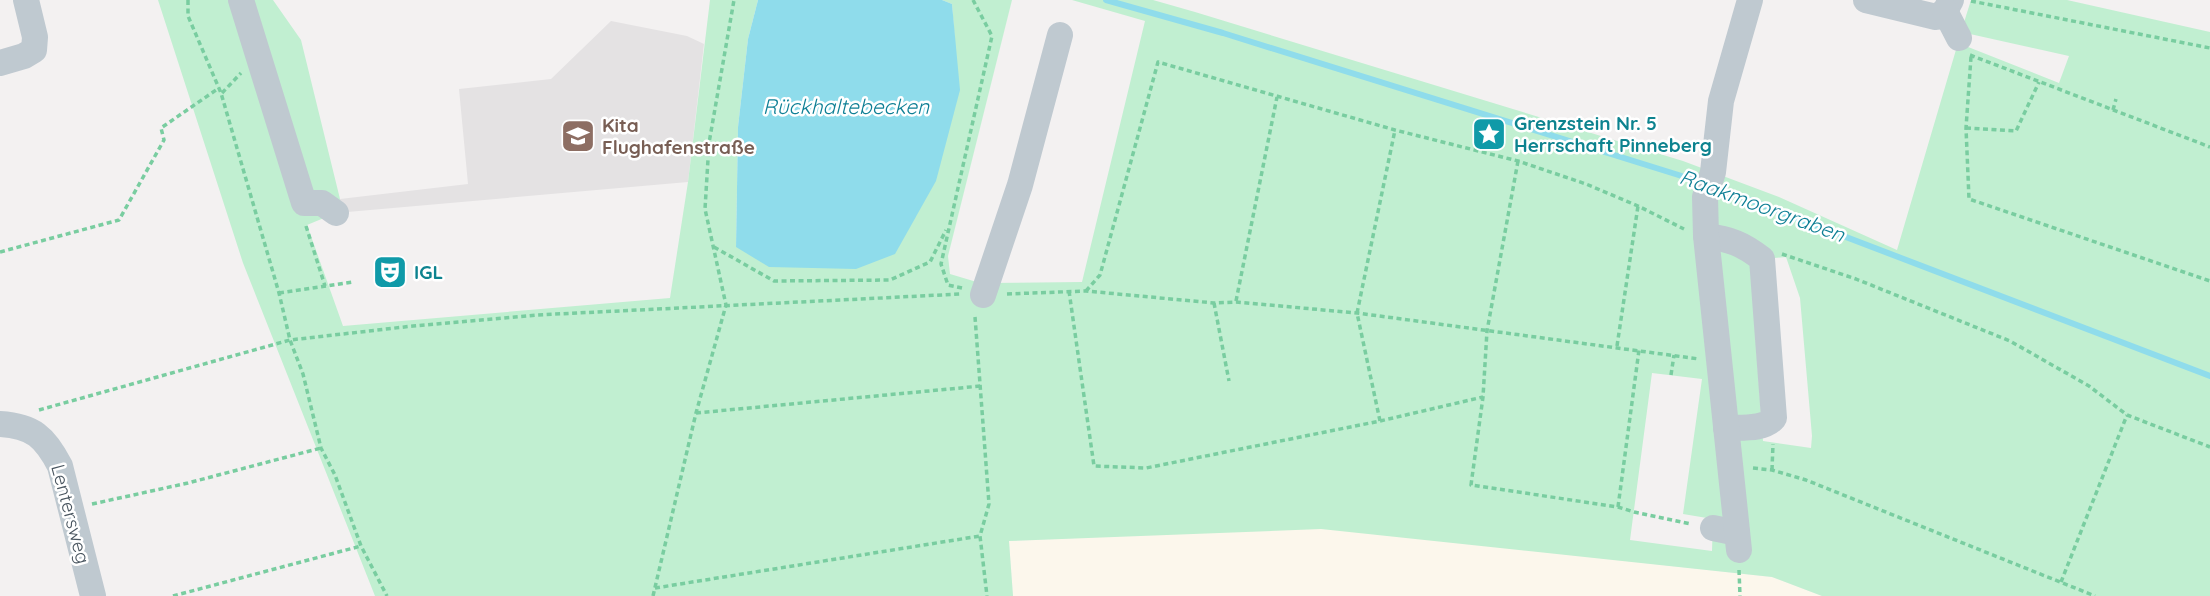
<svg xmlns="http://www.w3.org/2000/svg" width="2210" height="596" viewBox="0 0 2210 596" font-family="Quicksand,sans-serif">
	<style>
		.commercial { fill: #fcf7ec }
		.education { fill: #e4e2e3 }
		.green { fill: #c1efd1; fill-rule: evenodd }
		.water { fill: #8fdceb }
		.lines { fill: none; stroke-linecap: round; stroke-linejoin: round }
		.stream { stroke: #8fdceb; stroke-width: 6 }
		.path { stroke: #79cda0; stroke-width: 3.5; stroke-dasharray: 5 3.5; stroke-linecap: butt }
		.minor { stroke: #bfc9d0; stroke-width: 26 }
		.labels { text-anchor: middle; stroke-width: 5; stroke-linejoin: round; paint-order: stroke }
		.culture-label { font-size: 19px; font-weight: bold; fill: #0d838f; stroke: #fff; text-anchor: start }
		.education-label { font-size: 19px; font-weight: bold; fill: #785e54; stroke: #fff; text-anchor: start }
		.street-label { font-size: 19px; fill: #49555f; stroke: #fff }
		.water-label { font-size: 21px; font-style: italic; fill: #0e7f95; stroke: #fff }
	</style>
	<rect width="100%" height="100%" fill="#f3f1f1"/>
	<path class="commercial" d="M1317,527L1772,577L1822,596H1013L1009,541Z"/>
	<path class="education" d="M611,21L687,36L704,44L688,182L336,213L340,199L468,184L459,89L551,79Z"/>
	<path class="green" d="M158,0H273L301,40L340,199L336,213L307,225L343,326L670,298L688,182L710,0H758L748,39L738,127L736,247L955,43L952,4L942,0H1012L948,256L950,274L980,283L1082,282L1145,21L1072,0H1153L1195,12L1683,161L1779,197L1897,250L1958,43L2059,83L2069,56L1961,32L1971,0H2067L2210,32V596H1822L1772,577L1321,529L1009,541L1013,596H375L243,263ZM1786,257L1800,298L1812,436L1811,448L1763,441L1750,260ZM1652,373L1702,379L1683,514L1713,519L1712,551L1630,540Z"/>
	<path class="water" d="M758,0H942L952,4L960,90L936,181L895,254L856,269L769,267L736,247L738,127L748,39Z"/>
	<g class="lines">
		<g class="stream">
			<path d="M1106,0L1223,33L1701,182"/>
			<path d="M1715,187L2210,376"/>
		</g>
		<g class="path">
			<path d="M188,0V16L221,93L279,293L290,340L303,374L321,448L335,475L361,546L387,596"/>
			<path d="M1971,1L2210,48"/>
			<path d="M1970,55L2210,147"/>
			<path d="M1971,57L1966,128L1969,199L2210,281"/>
			<path d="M222,93L241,73"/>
			<path d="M2113,110L2116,99"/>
			<path d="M1966,128L2016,131L2039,82"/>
			<path d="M1518,161L1487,331L1483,397L1471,485L1618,507L1634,512L1691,524"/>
			<path d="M306,226L325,286"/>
			<path d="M714,247L774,281L890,280L930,262L946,230"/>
			<path d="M0,252L119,220L164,140L161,128L219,88"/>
			<path d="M1782,254L1856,279L2010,341L2089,386L2127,415L2210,447"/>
			<path d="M962,288L948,285L941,264L992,36L973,0"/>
			<path d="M1069,291L1094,466L1146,468L1380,421L1483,397"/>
			<path d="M1086,291L1100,275L1158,62L1395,130L1518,161L1586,184L1638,206L1684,229"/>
			<path d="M279,293L353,282"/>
			<path d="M1007,294L1086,291L1214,303L1236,302L1357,313L1699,359"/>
			<path d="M1236,301L1277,97"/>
			<path d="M1214,303L1229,381"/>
			<path d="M975,317L989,504L980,536L987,596"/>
			<path d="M1617,346L1638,206"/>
			<path d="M1671,375L1674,355"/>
			<path d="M39,410L290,340L413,326L537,315L961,294"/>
			<path d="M696,413L981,386"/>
			<path d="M1380,421L1357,313L1395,130"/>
			<path d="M1753,468L1772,470L1806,480L2095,596"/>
			<path d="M1772,470L1773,444"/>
			<path d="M92,504L188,483L321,448"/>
			<path d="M1618,507L1639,350"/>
			<path d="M1739,570L1740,596"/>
			<path d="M2061,582L2127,415"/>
			<path d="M655,588L980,536"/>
			<path d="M173,596L361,546"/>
			<path d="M653,596L696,413L726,305L705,209L709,143L734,0"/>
		</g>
		<g class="minor">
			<path d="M241,0L304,203H322L336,213"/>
			<path d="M1866,0L1936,17L1945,11L1951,0"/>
			<path d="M1945,11L1959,38"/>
			<path d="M0,63L24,56L34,50L35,37L26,0"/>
			<path d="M1706,236C1730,239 1743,244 1762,259L1774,418C1764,430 1741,427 1726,428"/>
			<path d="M983,295L1020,185L1060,35"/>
			<path d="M0,424C33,426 45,437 60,466L93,596"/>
			<path d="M1713,528L1737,533"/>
			<path d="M1739,550L1706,236L1705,197L1713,172L1721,101L1750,0"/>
		</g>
	</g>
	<defs>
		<g id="sight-square" transform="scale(1.75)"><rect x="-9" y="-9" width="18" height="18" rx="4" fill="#0f9aa8" stroke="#fff"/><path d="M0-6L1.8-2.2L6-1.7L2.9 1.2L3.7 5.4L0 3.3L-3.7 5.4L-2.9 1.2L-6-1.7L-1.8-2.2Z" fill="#fff"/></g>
		<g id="school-square" transform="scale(1.75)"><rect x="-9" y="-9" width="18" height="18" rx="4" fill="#8d6e63" stroke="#fff"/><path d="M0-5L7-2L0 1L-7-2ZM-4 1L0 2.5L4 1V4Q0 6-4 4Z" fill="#fff"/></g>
		<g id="theatre-square" transform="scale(1.75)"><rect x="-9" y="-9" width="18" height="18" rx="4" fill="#0f9aa8" stroke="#fff"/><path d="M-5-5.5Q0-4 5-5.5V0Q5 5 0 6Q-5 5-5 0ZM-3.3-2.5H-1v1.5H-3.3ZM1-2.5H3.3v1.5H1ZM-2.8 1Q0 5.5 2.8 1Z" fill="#fff"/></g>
	</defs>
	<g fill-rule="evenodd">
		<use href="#sight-square" x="1489" y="134"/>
		<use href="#school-square" x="578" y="136"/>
		<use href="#theatre-square" x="390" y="272"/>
	</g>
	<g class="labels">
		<g class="culture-label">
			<text x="1514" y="130">Grenzstein Nr. 5<tspan x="1514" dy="22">Herrschaft Pinneberg</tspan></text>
			<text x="414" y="279">IGL</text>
		</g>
		<g class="education-label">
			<text x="602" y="132">Kita<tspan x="602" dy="22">Flughafenstraße</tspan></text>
		</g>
		<g class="street-label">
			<text transform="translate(71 514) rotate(75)" y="7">Lentersweg</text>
		</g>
		<g class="water-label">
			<text x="846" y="114">Rückhaltebecken</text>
			<text transform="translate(1762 206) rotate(20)" y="7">Raakmoorgraben</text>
		</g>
	</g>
</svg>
